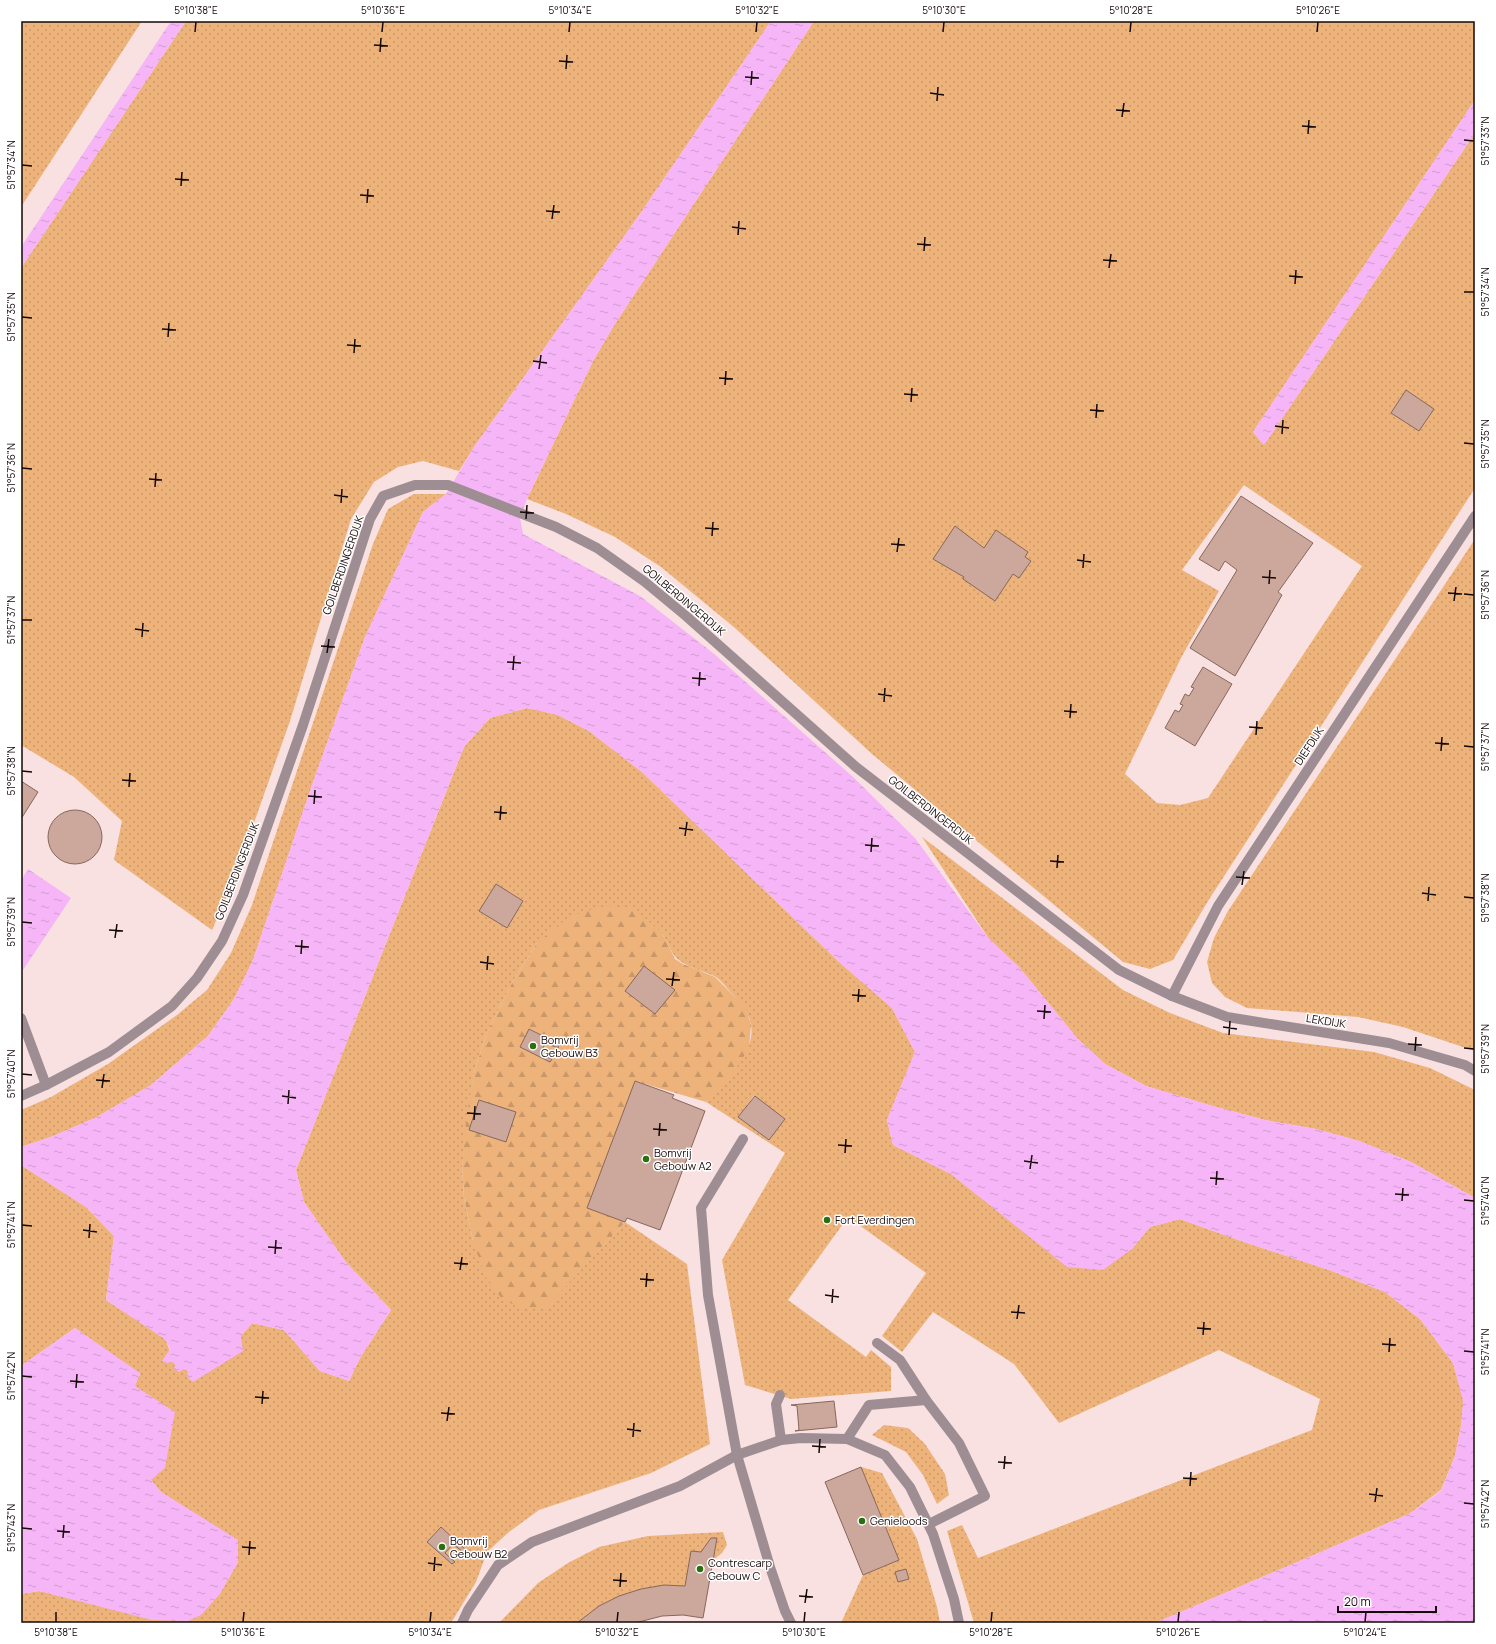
<svg xmlns="http://www.w3.org/2000/svg" width="1496" height="1644" viewBox="0 0 1496 1644" font-family="Manrope,sans-serif">
	<style>
		.grass { fill: url(#grass-dots); fill-rule: evenodd }
		.forest { fill: url(#forest-firs); fill-rule: evenodd }
		.water { fill: url(#water-ripples) }
		.building { fill: #cca89c; stroke: #87675b }
		.lines { fill: none; stroke-linecap: round; stroke-linejoin: round }
		.minor { stroke: #9e8e94; stroke-width: 10 }
		.ticks { fill: none; stroke: #150809; stroke-width: 1.5 }
		.poi-dot { fill: #2b700e; stroke: #fff; stroke-width: 1.5 }
		.labels { text-anchor: middle; stroke-width: 3; stroke-linejoin: round; paint-order: stroke }
		.street-label { font-size: 11px; fill: #150809; stroke: #fff }
		.poi-label { font-size: 11px; fill: #150809; stroke: #fff; text-anchor: start }
		.neatline { fill: none; stroke: #150809; stroke-width: 1.5 }
		.ticks-label { font-size: 10px; text-anchor: middle; fill: #150809 }
	</style>
	<defs>
		<pattern id="grass-dots" width="8" height="8" patternUnits="userSpaceOnUse"><rect width="8" height="8" fill="#edb37a"/><path d="M2 2h.1M6 6h.1" fill="none" stroke="#ca9868" stroke-width="1.8" stroke-linecap="round"/></pattern>
		<pattern id="forest-firs" width="22" height="20" patternUnits="userSpaceOnUse"><rect width="22" height="20" fill="#edb37a"/><path d="M5 1l3.5 6h-7zM16 11l3.5 6h-7z" fill="#ca9868"/></pattern>
		<pattern id="water-ripples" width="26" height="14" patternUnits="userSpaceOnUse"><rect width="26" height="14" fill="#f5b5f6"/><path d="M2 4q2-2 4 0t4 0M15 11q2-2 4 0t4 0" fill="none" stroke="#d19ad2"/></pattern>
	</defs>
	<rect width="100%" height="100%" fill="#f9e1e1"/>
	<g class="grass">
		<path d="M21,21H142L21,207Z"/>
		<path d="M186,21H771L640,214L474,447L459,471L423,461L398,467L374,482L351,519L290,721L233,882L212,930L114,860L122,821L74,777L21,745V268Z"/>
		<path d="M814,21H1475V100L1253,432L1264,445L1475,133V488L1208,901L1173,960L1150,969L1123,962L872,754L735,628L661,567L615,537L566,514L527,499L593,361L613,327ZM1244,485L1362,566L1208,798L1180,805L1157,803L1125,774L1182,656L1219,591L1182,570Z"/>
		<path d="M414,494H446L423,512L365,637L312,785L253,960L234,999L208,1036L151,1085L97,1117L51,1137L21,1147V1110L51,1097L108,1064L177,1015L207,990L231,953L252,905L373,544L388,509Z"/>
		<path d="M1475,539V1051L1403,1027L1358,1017L1247,1008L1225,997L1212,983L1207,962L1214,938L1228,911Z"/>
		<path d="M527,708L558,715L589,731L642,772L838,961L892,1008L915,1052L887,1120L893,1145L951,1174L1068,1267L1132,1249L1150,1227L1180,1219L1244,1242L1332,1271L1385,1292L1420,1319L1453,1363L1464,1401L1461,1426L1455,1456L1441,1490L1409,1514L1155,1623H974L947,1531L962,1525L978,1558L1312,1430L1320,1399L1219,1350L1059,1423L1014,1364L933,1312L902,1352L882,1336L926,1273L848,1217L788,1300L866,1357L871,1350L891,1367V1391L791,1399L745,1385L722,1260L785,1153L706,1102C731,1069 776,1039 735,997C729,991 723,982 716,977C711,974 704,972 698,970C673,960 674,956 662,933L537,943L512,983L486,1035L474,1072L462,1167L464,1198L473,1241L546,1307L625,1222L687,1264L710,1444L651,1473L539,1510L509,1532L487,1552L476,1582L451,1623H21V1594L39,1591L91,1603L219,1595L238,1562L237,1540L161,1492L151,1480L135,1385L140,1374L75,1328L21,1366V1165L86,1207L114,1236L106,1300L165,1339C175,1359 165,1359 188,1371L241,1336L252,1323L284,1330L320,1371L349,1381L360,1358L391,1310L345,1261L304,1202L296,1170L464,747L490,718ZM496,884L523,901L507,927L480,912ZM754,1096L785,1119L769,1140L738,1117ZM441,1527L466,1550L463,1552L453,1544L445,1553L454,1562L452,1564L427,1542Z"/>
		<path d="M922,837L1123,990L1170,1013L1223,1033L1374,1052L1430,1068L1475,1090V1198L1411,1162L1359,1141L1316,1129L1265,1120L1209,1105L1146,1086L1105,1064L1077,1038L1019,967L989,939Z"/>
		<path d="M884,1425L908,1428L925,1444L945,1474L949,1495L937,1504L923,1475L906,1452L872,1435Z"/>
		<path d="M861,1467L882,1473L917,1539L937,1607L940,1623H841L863,1575L899,1560Z"/>
		<path d="M723,1532L727,1545L722,1553L712,1561L684,1615H662L633,1623H499L538,1583L568,1563L599,1547L648,1536Z"/>
	</g>
	<path class="forest" d="M608,905L635,909L662,933L675,959L683,964L715,977L746,1008L751,1025L749,1048L734,1072L706,1102L635,1081L625,1222L546,1308L520,1307L503,1300L486,1278L473,1241L464,1198L462,1167L466,1121L474,1072L486,1035L512,983L537,943L570,916ZM644,966L674,990L655,1014L625,991ZM530,1029L559,1044L558,1047L546,1042L540,1054L551,1059L521,1047Z"/>
	<g class="water">
		<path d="M171,21H186L21,268V247Z"/>
		<path d="M771,21H814L613,327L593,361L527,499L520,518L523,534L640,596L713,653L853,777L915,838L989,939L1019,967L1077,1038L1105,1064L1146,1086L1209,1105L1265,1120L1316,1129L1359,1141L1411,1162L1475,1198V1623H1155L1409,1514L1441,1491L1455,1456L1461,1426L1463,1401L1453,1363L1420,1319L1385,1292L1332,1271L1244,1242L1180,1219L1150,1227L1132,1249L1103,1270L1067,1267L951,1174L893,1145L887,1120L915,1052L892,1008L838,961L642,772L589,731L558,715L527,708L490,718L464,747L296,1170L304,1202L345,1261L391,1310L360,1358L349,1381L320,1371L284,1330L252,1323L241,1336L243,1351L193,1382L187,1377L188,1371L184,1369L179,1372L174,1369L175,1364L172,1362L167,1363L162,1361L170,1349L165,1339L106,1300L114,1236L86,1207L21,1165V1147L51,1137L97,1117L151,1085L208,1036L234,999L253,960L312,785L365,637L423,512L446,494L474,447L640,214Z"/>
		<path d="M1475,100V133L1264,445L1253,432Z"/>
		<path d="M28,869L71,898L21,973V880Z"/>
		<path d="M75,1328L140,1373L135,1386L175,1412L165,1468L151,1480L161,1492L238,1540V1562L219,1595L201,1615L188,1621L152,1620L39,1591L21,1594V1366Z"/>
	</g>
	<g class="building">
		<path d="M1406,390L1434,409L1419,431L1391,413Z"/>
		<path d="M1241,496L1313,543L1278,592L1282,595L1235,676L1190,648L1237,570L1225,561L1219,571L1199,559Z"/>
		<path d="M955,526L984,548L996,530L1028,552L1025,557L1031,561L1019,578L1013,574L995,601L963,579L964,577L933,559Z"/>
		<path d="M1203,667L1232,684L1195,746L1165,728L1175,710L1179,712L1183,705L1180,704L1185,694L1189,696L1194,688L1191,687Z"/>
		<path d="M21,781L38,792L21,819Z"/>
		<circle cx="75" cy="837" r="27"/>
		<path d="M496,884L523,901L507,928L479,911Z"/>
		<path d="M644,966L675,990L655,1014L625,991Z"/>
		<path d="M529,1029L559,1044L558,1048L546,1042L540,1054L552,1059L550,1062L520,1047Z"/>
		<path d="M635,1081L674,1095L672,1098L705,1111L660,1230L627,1218L625,1222L587,1208Z"/>
		<path d="M755,1096L785,1119L769,1140L738,1117Z"/>
		<path d="M479,1100L516,1112L506,1142L469,1130Z"/>
		<path d="M834,1401L837,1427L795,1431L799,1430L797,1406L791,1405Z"/>
		<path d="M861,1467L899,1560L863,1575L825,1482Z"/>
		<path d="M441,1527L466,1550L463,1552L453,1544L445,1553L455,1562L452,1564L427,1542Z"/>
		<path d="M711,1538H717L703,1618L683,1615L662,1616L635,1623H577L599,1606L619,1596L641,1589L664,1585L685,1586L691,1551L701,1552Z"/>
		<path d="M906,1569L909,1579L898,1582L895,1572Z"/>
	</g>
	<g class="lines">
		<g class="minor">
			<path d="M1172,996L1218,906L1475,516"/>
			<path d="M21,1018L46,1085"/>
			<path d="M21,1096L46,1085L109,1052L172,1006L197,978L222,941L243,895L303,725L370,519L383,496L415,485H448L556,527L597,548L645,582L686,616L856,767L1119,970L1172,996L1227,1017L1389,1043L1465,1065L1475,1071"/>
			<path d="M743,1139L701,1208L708,1295L737,1455L770,1567L785,1611L791,1623"/>
			<path d="M877,1343L900,1360L926,1400L959,1443L985,1496L929,1524"/>
			<path d="M780,1395L776,1404L781,1440"/>
			<path d="M847,1439L869,1405L926,1400"/>
			<path d="M462,1623L468,1610L498,1565L532,1542L680,1486L737,1455L781,1440L801,1438L847,1439L885,1455L910,1487L933,1534L954,1599L959,1623"/>
		</g>
	</g>
	<path class="ticks" d="M195,32L196,22M382,32L383,22M569,32L570,22M756,32L757,22M943,32L944,22M1130,32L1131,22M1317,32L1318,22M374,45L388,46M380,52L381,38M559,61L573,62M566,69L567,55M745,77L759,78M751,85L752,71M930,93L944,95M937,101L938,87M1116,110L1130,111M1122,117L1124,103M1302,126L1316,127M1308,134L1309,120M1464,140L1474,141M22,165L32,166M175,179L189,180M181,186L182,172M360,195L374,196M367,203L368,189M546,211L560,212M552,219L554,205M732,227L746,229M738,235L739,221M917,244L931,245M924,251L925,237M1103,260L1117,261M1109,268L1111,254M1289,276L1303,277M1295,284L1296,270M1464,292H1474M22,317L32,318M162,329L176,330M168,337L169,323M347,345L361,346M354,353L355,339M533,361L547,363M539,369L541,355M719,378L733,379M725,385L726,371M904,394L918,395M911,402L912,388M1090,410L1104,411M1096,418L1097,404M1275,426L1289,428M1282,434L1283,420M1464,443L1474,444M22,468L32,469M149,479L162,480M155,487L156,473M334,495L348,497M341,503L342,489M520,512L534,513M526,519L527,505M705,528L719,529M712,536L713,522M891,544L905,545M897,552L899,538M1077,560L1091,562M1083,568L1084,554M1262,577L1276,578M1269,584L1270,570M1448,593L1462,594M1464,594L1474,595M1454,601L1456,587M22,620H32M135,629L149,631M142,637L143,623M321,646L335,647M327,653L329,639M507,662L521,663M513,670L514,656M692,678L706,679M699,686L700,672M878,694L892,696M884,702L885,688M1064,711L1077,712M1070,718L1071,704M1249,727L1263,728M1256,735L1257,721M1435,743L1449,744M1464,746L1474,747M1441,751L1442,737M22,771L32,772M122,780L136,781M129,787L130,773M308,796L322,797M314,804L315,790M494,812L507,813M500,820L501,806M679,828L693,830M685,836L687,822M865,845L879,846M871,852L872,838M1050,861L1064,862M1057,868L1058,855M1236,877L1250,878M1242,885L1244,871M1422,893L1436,895M1464,897L1474,898M1428,901L1429,887M22,922L32,923M109,930L123,931M115,938L117,924M295,946L309,947M301,954L302,940M480,962L494,964M487,970L488,956M666,979L680,980M672,986L674,972M852,995L866,996M858,1002L859,989M1037,1011L1051,1012M1044,1019L1045,1005M1223,1027L1237,1029M1229,1035L1230,1021M1408,1044L1422,1045M1464,1048L1474,1049M1415,1051L1416,1037M22,1074L32,1075M96,1080L110,1081M102,1088L104,1074M282,1096L296,1098M288,1104L289,1090M467,1113L481,1114M474,1120L475,1106M653,1129L667,1130M659,1136L660,1123M838,1145L852,1146M845,1153L846,1139M1024,1161L1038,1163M1030,1169L1032,1155M1210,1178L1224,1179M1216,1185L1217,1171M1395,1194L1409,1195M1464,1200L1474,1201M1402,1201L1403,1188M22,1225L32,1226M83,1230L97,1232M89,1238L90,1224M268,1247L282,1248M275,1254L276,1240M454,1263L468,1264M460,1270L462,1257M640,1279L654,1280M646,1287L647,1273M825,1295L839,1297M832,1303L833,1289M1011,1312L1025,1313M1017,1319L1019,1305M1197,1328L1211,1329M1203,1335L1204,1322M1382,1344L1396,1345M1464,1351L1474,1352M1389,1352L1390,1338M22,1376L32,1377M70,1381L84,1382M76,1388L77,1374M255,1397L269,1398M262,1404L263,1391M441,1413L455,1414M447,1421L449,1407M627,1429L641,1431M633,1437L634,1423M812,1446L826,1447M819,1453L820,1439M998,1462L1012,1463M1004,1469L1005,1456M1183,1478L1197,1479M1190,1486L1191,1472M1369,1494L1383,1496M1375,1502L1377,1488M1464,1503L1474,1504M22,1528L32,1529M57,1531L70,1532M63,1538L64,1525M242,1547L256,1548M249,1555L250,1541M428,1563L442,1565M434,1571L435,1557M613,1580L627,1581M620,1587L621,1573M799,1596L813,1597M805,1603L807,1589M56,1622V1612M243,1622L244,1612M430,1622L431,1612M617,1622L618,1612M804,1622L805,1612M991,1622L992,1612M1178,1622L1179,1612M1365,1622L1366,1612"/>
	<g class="poi-dot">
		<circle cx="533" cy="1046" r="4"/>
		<circle cx="646" cy="1159" r="4"/>
		<circle cx="827" cy="1220" r="4"/>
		<circle cx="862" cy="1521" r="4"/>
		<circle cx="442" cy="1547" r="4"/>
		<circle cx="700" cy="1569" r="4"/>
	</g>
	<g class="labels">
		<g class="street-label">
			<text transform="translate(343 565) rotate(-71)" y="4">GOILBERDINGERDIJK</text>
			<text transform="translate(684 600) rotate(40)" y="4">GOILBERDINGERDIJK</text>
			<text transform="translate(1309 746) rotate(-57)" y="4">DIEFDIJK</text>
			<text transform="translate(931 810) rotate(38)" y="4">GOILBERDINGERDIJK</text>
			<text transform="translate(237 871) rotate(-69)" y="4">GOILBERDINGERDIJK</text>
			<text transform="translate(1326 1021) rotate(9)" y="4">LEKDIJK</text>
		</g>
		<g class="poi-label">
			<text x="541" y="1044">Bomvrij<tspan x="541" dy="13">Gebouw B3</tspan></text>
			<text x="654" y="1157">Bomvrij<tspan x="654" dy="13">Gebouw A2</tspan></text>
			<text x="835" y="1224">Fort Everdingen</text>
			<text x="870" y="1525">Genieloods</text>
			<text x="450" y="1545">Bomvrij<tspan x="450" dy="13">Gebouw B2</tspan></text>
			<text x="708" y="1567">Contrescarp<tspan x="708" dy="13">Gebouw C</tspan></text>
		</g>
	</g>
	<rect width="1496" height="1644" fill="none" stroke="#ffffff" stroke-width="44"/>
	<path d="M1338 1606v6h98v-6" fill="none" stroke="#150809" stroke-width="2"/>
	<text x="1344" y="1606" font-size="12" fill="#150809" stroke="#ffffff" stroke-width="3" paint-order="stroke">20 m</text>
	<rect x="22" y="22" width="1452" height="1600" class="neatline"/>
	<g class="ticks-label">
		<text x="196" y="14">5°10'38"E</text>
		<text x="383" y="14">5°10'36"E</text>
		<text x="570" y="14">5°10'34"E</text>
		<text x="757" y="14">5°10'32"E</text>
		<text x="944" y="14">5°10'30"E</text>
		<text x="1131" y="14">5°10'28"E</text>
		<text x="1318" y="14">5°10'26"E</text>
		<text transform="translate(1485 141) rotate(-90)" y="4">51°57'33"N</text>
		<text transform="translate(11 165) rotate(-90)" y="4">51°57'34"N</text>
		<text transform="translate(1485 292) rotate(-90)" y="4">51°57'34"N</text>
		<text transform="translate(11 317) rotate(-90)" y="4">51°57'35"N</text>
		<text transform="translate(1485 444) rotate(-90)" y="4">51°57'35"N</text>
		<text transform="translate(11 468) rotate(-90)" y="4">51°57'36"N</text>
		<text transform="translate(1485 595) rotate(-90)" y="4">51°57'36"N</text>
		<text transform="translate(11 620) rotate(-90)" y="4">51°57'37"N</text>
		<text transform="translate(1485 747) rotate(-90)" y="4">51°57'37"N</text>
		<text transform="translate(11 771) rotate(-90)" y="4">51°57'38"N</text>
		<text transform="translate(1485 898) rotate(-90)" y="4">51°57'38"N</text>
		<text transform="translate(11 922) rotate(-90)" y="4">51°57'39"N</text>
		<text transform="translate(1485 1049) rotate(-90)" y="4">51°57'39"N</text>
		<text transform="translate(11 1074) rotate(-90)" y="4">51°57'40"N</text>
		<text transform="translate(1485 1201) rotate(-90)" y="4">51°57'40"N</text>
		<text transform="translate(11 1225) rotate(-90)" y="4">51°57'41"N</text>
		<text transform="translate(1485 1352) rotate(-90)" y="4">51°57'41"N</text>
		<text transform="translate(11 1376) rotate(-90)" y="4">51°57'42"N</text>
		<text transform="translate(1485 1504) rotate(-90)" y="4">51°57'42"N</text>
		<text transform="translate(11 1528) rotate(-90)" y="4">51°57'43"N</text>
		<text x="56" y="1636">5°10'38"E</text>
		<text x="243" y="1636">5°10'36"E</text>
		<text x="430" y="1636">5°10'34"E</text>
		<text x="617" y="1636">5°10'32"E</text>
		<text x="804" y="1636">5°10'30"E</text>
		<text x="991" y="1636">5°10'28"E</text>
		<text x="1178" y="1636">5°10'26"E</text>
		<text x="1365" y="1636">5°10'24"E</text>
	</g>
</svg>
